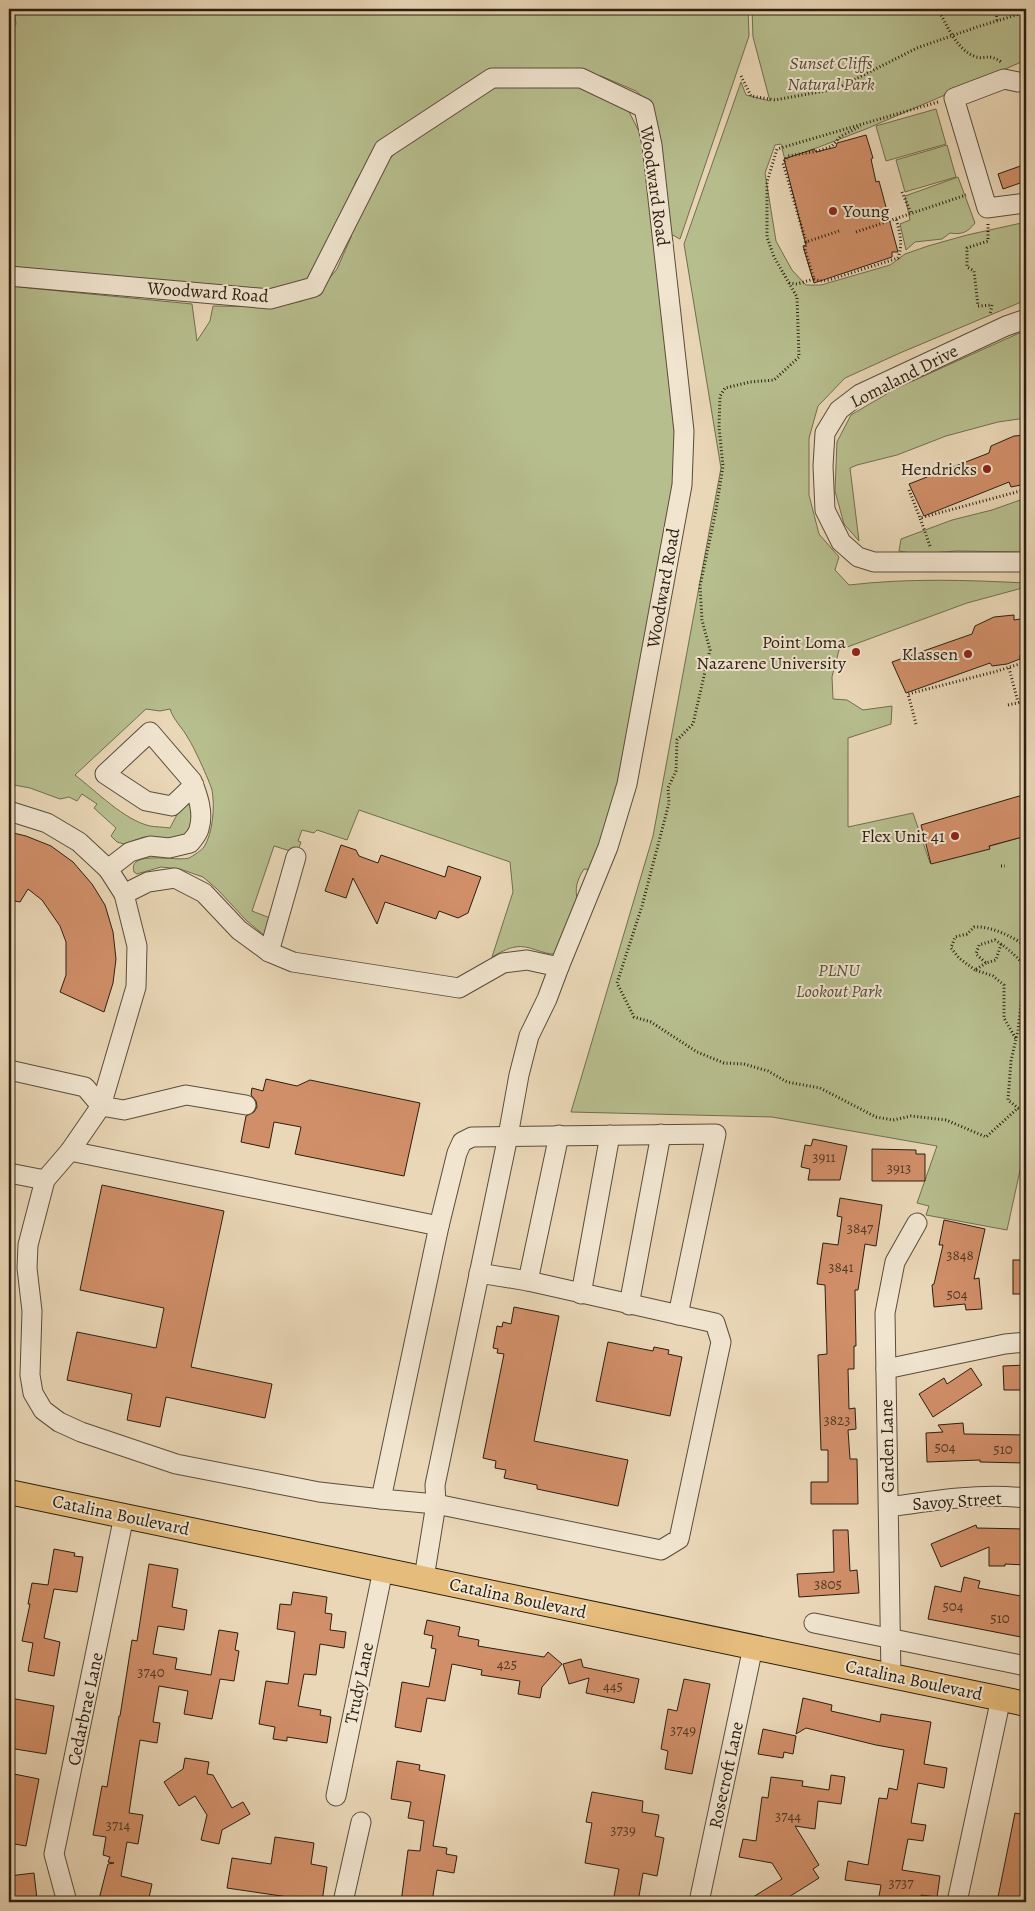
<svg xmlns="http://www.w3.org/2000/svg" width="1035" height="1911" viewBox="0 0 1035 1911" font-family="Alegreya,serif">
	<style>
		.green { fill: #b7be8e; stroke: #706e4f }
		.building { fill: #d18f69; stroke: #2a1f10 }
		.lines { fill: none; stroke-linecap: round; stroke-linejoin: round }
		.minor-casing { stroke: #5a4d3a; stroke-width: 21 }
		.major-casing { stroke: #2a1f10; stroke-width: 26 }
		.path { stroke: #2a1f10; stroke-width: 3; stroke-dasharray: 1 2.5; stroke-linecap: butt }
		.minor { stroke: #f1e5d0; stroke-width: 19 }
		.major { stroke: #e5bc7c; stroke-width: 24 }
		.poi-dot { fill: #8f2418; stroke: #f1e5d0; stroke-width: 2 }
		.labels { text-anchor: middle; stroke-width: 4; stroke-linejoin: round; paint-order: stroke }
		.number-label { font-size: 15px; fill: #543b26 }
		.park-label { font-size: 18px; font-style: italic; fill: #544f36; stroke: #f1e5d0 }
		.street-label { font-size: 18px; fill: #2a1f10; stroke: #f1e5d0 }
		.poi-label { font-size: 18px; fill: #2a1f10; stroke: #f1e5d0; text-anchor: end }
	</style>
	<rect width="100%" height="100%" fill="#ead7b7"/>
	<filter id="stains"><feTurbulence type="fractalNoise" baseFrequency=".004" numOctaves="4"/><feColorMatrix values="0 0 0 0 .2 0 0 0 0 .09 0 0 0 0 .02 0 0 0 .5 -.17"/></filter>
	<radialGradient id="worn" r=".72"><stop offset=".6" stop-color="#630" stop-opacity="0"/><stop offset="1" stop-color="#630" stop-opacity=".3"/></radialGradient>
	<g class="green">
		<path d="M14,9H748L749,36L680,239L669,233L653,106L636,91L601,76L524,69L480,79L395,130L366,165L356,181L333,240L311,280L268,294L9,271V36L16,24Z"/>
		<path d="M752,9H1026V60L866,129L785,160L781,144L775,145L765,173L776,241L792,270L806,285H821L890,265L905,254L928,246L967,235L1026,222V300L900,353L845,378L818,406L809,438V495L819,534L839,557L835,570L849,585C908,578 967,580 1026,583V587L967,603L839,650L832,677L833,699L847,700L863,710L892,706L891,724L848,738V827L913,813L930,863L1026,836V1143L1007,1230L926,1215L929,1206L917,1203L937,1146L772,1117L571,1112L653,836L721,468L684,244L741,82L746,95L770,101L753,37Z"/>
		<path d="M583,83L626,106L646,145L680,458L615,814L594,870L584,869C577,880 574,889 578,902L556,954C542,955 529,944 515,947C508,948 499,953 492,957L513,892L510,862L359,810L347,840L317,830L314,833L302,830L298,841L301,842L297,853L274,846L252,911L270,918L265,936L247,921L217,889L203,877L180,869L161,867L137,874L134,872C127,849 177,862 189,858C193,856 202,850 204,847C213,833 215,806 212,790C209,780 194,747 188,738C182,727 174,721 170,709L160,711L146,709L75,775C96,791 124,820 150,826C156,827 163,827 170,828C175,819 179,807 189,804C196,813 191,826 185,835L171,839L144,837L124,844L117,842L111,836L116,828L94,808L97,804L82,794L77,801L69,797L60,799L30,788L9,784V286L192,304L197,341L210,321L213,306L271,307L302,301L320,290L337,269L351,237L354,221L374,176L398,150L471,97L502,84Z"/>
		<path d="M936,109L946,144L886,161L876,126Z"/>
		<path d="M947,145L956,177L905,192L896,160Z"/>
		<path d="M958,177L975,223C968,232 962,235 950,233L942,239L915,242L906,250L900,224L910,220L905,196Z"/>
		<path d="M1026,330V418L998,422L946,436L897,455L857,465L850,468L859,541L844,524L835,491L837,442L851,415L895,389Z"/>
		<path d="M1026,498V552L957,551L916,554L899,551L901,539L952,520L992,510Z"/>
	</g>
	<g class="building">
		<path d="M866,135L873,158L871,159L876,182L879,181L898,252H892V257L814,283L803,246L806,245L784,159L814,149L816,152L836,147L837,143Z"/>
		<path d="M1026,164V181L1003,189L998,174Z"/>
		<path d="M1026,435V484L1011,487L1009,482L924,516L909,484L989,453L991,446L1014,436Z"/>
		<path d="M1014,615V620L1026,618V654L1020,655V659L1007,664L992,666L990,663L906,693L892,662L972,634L975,626L994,617Z"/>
		<path d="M1026,794V836L989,846L990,849L931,864L921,825Z"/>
		<path d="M9,832L26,836L51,846L73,862L92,884L105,905L113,932L116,959L113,983L104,1012L60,992L66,975V942L60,926L42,900L28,889L20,902L9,900Z"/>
		<path d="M341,845L356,850L359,856L378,863L381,855L445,877L448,866L481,877L468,913L458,918L439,911L436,919L385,902L377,924L353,878L346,898L325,891Z"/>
		<path d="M266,1079L297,1086L310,1080L420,1103L404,1176L295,1154L301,1127L274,1122L269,1148L241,1142L246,1116L254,1112L257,1107L256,1101L251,1095L252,1088L263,1091Z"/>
		<path d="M813,1139L847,1146L840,1180H808L810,1169L801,1167L805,1145L811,1146Z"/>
		<path d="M872,1149L916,1150V1154H925V1181H872Z"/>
		<path d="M102,1185L224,1211L191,1367L272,1384L265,1418L166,1397L160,1427L127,1420L132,1394L67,1380L77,1332L156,1348L164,1308L80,1290Z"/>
		<path d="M840,1198L882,1205L876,1246L865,1244L858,1290H855L856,1346H854V1369H848L849,1409L855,1408L856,1429L848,1430L850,1459H857L858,1504H811V1482H828V1450H821L818,1355L827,1354L825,1285L817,1284L823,1243L838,1245L842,1217L837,1216Z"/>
		<path d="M944,1220L985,1229L974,1279L979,1278L982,1309L966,1310L965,1304L934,1307L932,1285L934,1284L943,1245H939Z"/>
		<rect x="1013" y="1260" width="13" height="34"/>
		<path d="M514,1307L559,1316L534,1441L628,1460L618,1506L537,1489V1485L504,1478L506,1470L495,1468L496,1461L483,1458L504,1354L497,1353L498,1349L493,1348L497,1326L502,1327L503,1322L511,1324Z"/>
		<path d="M608,1342L653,1351L654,1347L669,1350L668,1354L682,1357L670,1416L596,1401Z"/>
		<path d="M1026,1365V1390H1004L1003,1366Z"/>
		<path d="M971,1368L982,1385L933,1417L919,1394L944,1378L947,1384Z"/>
		<path d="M963,1423L964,1434L1026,1435L1025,1463L980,1462V1460L927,1462L926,1433L943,1432L938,1425Z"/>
		<path d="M976,1525L977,1528L1026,1529V1565L1005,1564V1566H989V1547L941,1567L931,1544Z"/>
		<path d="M833,1530H848L850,1571L857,1570L859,1593L799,1597L797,1574L834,1572Z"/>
		<path d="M54,1549L75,1553L74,1556L83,1557L77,1592L54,1589L44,1638L60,1642L54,1676L28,1671L33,1643L22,1641L30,1604H28L32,1583L48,1585Z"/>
		<path d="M149,1564L178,1569L172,1607L187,1610L184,1630L158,1626L153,1654L177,1658L175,1669L211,1675L219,1630L238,1633L235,1650L239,1651L234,1681L220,1679L212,1719L184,1714L188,1691L159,1686L153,1722L160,1723L157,1743L140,1740L129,1813L143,1815L138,1844L127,1842L121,1876L152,1884L148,1902H111L99,1899L108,1864L114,1863L108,1862L110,1857L103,1855L106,1837L93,1835L102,1786L107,1787L119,1716H120L132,1640L137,1641Z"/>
		<path d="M964,1577L980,1581L978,1588L1026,1597V1638L928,1619L935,1586L961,1592Z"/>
		<path d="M293,1592L327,1597L325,1613L332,1614L330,1630L346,1632L344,1648L320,1644L316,1675L304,1674L298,1706L321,1710L320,1715L331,1717L327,1743L287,1737V1741L273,1739L275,1727L259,1724L266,1681L288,1684L295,1632L277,1629L280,1604L291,1605Z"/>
		<path d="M427,1620L460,1627L458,1636L479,1640L478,1646L544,1657L548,1652L562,1664L542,1687L540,1698L518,1694L520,1681L481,1675L482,1670L452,1664L445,1701L427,1698L421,1732L395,1727L402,1682L429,1687L436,1649L431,1648L433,1636L424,1634Z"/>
		<path d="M581,1659L583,1667L639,1679L634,1703L586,1693L589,1678L569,1684L563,1664Z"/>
		<path d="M684,1679L710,1684L692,1774L665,1769L668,1751L661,1749L668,1709L677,1711Z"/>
		<path d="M10,1698L54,1706L46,1754L9,1748Z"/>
		<path d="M803,1698L832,1705L831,1711L880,1722L881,1714L931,1722L924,1764L947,1768L944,1788L918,1783L911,1823L926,1825L923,1841L908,1839L902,1870L940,1876L937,1897L921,1895L920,1902H878L881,1885L845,1880L848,1861L868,1865L879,1798L887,1799L889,1788L897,1790L904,1750L876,1745L806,1728L796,1734Z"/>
		<path d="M763,1729L796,1736L793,1754L784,1752L783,1758L758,1754Z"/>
		<path d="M185,1758L209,1762L207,1774L213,1775L232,1808L243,1802L250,1814L222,1830L219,1844L201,1840L207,1815L195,1796L179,1806L164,1782L183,1769Z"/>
		<path d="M397,1761L420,1765L419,1770L445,1775L433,1846L447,1848L446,1854L457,1856L454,1873L437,1870L432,1902H401L408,1850L420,1851L424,1821L408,1818L411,1802L391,1799Z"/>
		<path d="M9,1773L39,1779L26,1846L9,1843Z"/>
		<path d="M831,1775L845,1777L841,1804L818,1801L815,1829L795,1826L819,1865L813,1869L819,1878L781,1902H745L782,1879L772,1863L739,1857L743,1839L756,1841L762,1797L768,1798L771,1777L803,1781L802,1786L829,1790Z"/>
		<path d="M592,1792L643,1801L642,1812L659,1815L655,1836L664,1838L657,1876L643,1873L638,1902H613L619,1869L585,1863L592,1823L586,1822Z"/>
		<path d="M1015,1813L1026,1815V1902H997Z"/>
		<path d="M275,1837L314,1843L311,1864L327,1867L322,1902L227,1888L232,1858L271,1864Z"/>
		<path d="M34,1873L37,1899L9,1902V1876Z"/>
	</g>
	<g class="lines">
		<g class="minor-casing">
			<g id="minor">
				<path d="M1018,82L1004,79L954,98L987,208L1026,203"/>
				<path d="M9,276L270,299L314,287L384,149L492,78H581L644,108L652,145L684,431L682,485L627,784L608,847L559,967"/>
				<path d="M1026,319L1006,326L860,394L839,410L825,433L823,466L825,510L841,542L858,557L874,562H1026"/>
				<path d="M9,811L47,823L79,842L108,869L124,894L137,946L136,987L101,1106L124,1110L186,1095L246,1105"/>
				<path d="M108,869L130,852L150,846L169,848L190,843C193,839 198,834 199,829C204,813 198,796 192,781L150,732L105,774L146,801L172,806L194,785"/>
				<path d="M124,894L148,882L175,878L204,893L239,930L269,952L293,962L459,988L503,963L527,960L559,967L547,999L529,1036L519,1075L508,1136L435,1485L436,1504L424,1578"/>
				<path d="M269,952L296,857"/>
				<path d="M9,1070L85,1087L101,1106L70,1151L45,1180L28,1245L27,1268L32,1311L30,1375L33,1393L43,1410L59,1422L81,1432L176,1464L319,1492L381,1499L436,1504L661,1550L679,1539L721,1342L715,1323L528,1281L479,1273"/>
				<path d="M70,1151L439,1226"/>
				<path d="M9,1173L45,1180"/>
				<path d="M528,1281L559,1135"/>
				<path d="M581,1294L610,1135"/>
				<path d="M629,1305L661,1134"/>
				<path d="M886,1369L1005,1344L1026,1342"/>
				<path d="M381,1499L439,1226L457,1153L462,1142L472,1137L716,1134L678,1315"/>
				<path d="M889,1507C935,1500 980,1493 1026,1498"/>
				<path d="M814,1623L1026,1666"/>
				<path d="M891,1676L885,1313L895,1262L917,1223"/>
				<path d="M336,1796L383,1570"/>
				<path d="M67,1902L54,1854L124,1516"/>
				<path d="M343,1902L361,1822"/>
				<path d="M699,1902L753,1647"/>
				<path d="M957,1902L1001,1698"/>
			</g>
		</g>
		<g class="major-casing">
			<path id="major" d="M9,1492L1026,1704"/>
		</g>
		<g class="path">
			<path d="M938,9C946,24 957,50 974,56C985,61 988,52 1001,62"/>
			<path d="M996,9L997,21"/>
			<path d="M741,76L751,96L775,100L836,89L917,48L977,27L1026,12"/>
			<path d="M938,102L777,149L767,182V237L774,257L797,297L799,357L774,380L750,382L725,388L720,396L719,427L723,466L716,510L700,586L702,620L710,650L693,724L677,740L676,771L668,788L669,803L642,906L617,983L634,1017L651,1022L697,1052L724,1063L744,1064L768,1071L787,1082L820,1088L876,1117L893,1120L911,1116L946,1120L986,1137L1018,1108"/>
			<path d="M902,192L911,213"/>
			<path d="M988,224V241L967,248V267L974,271L978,306L992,305L990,314"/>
			<path d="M839,231L806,242L783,163L788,156L818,151L832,146L841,136L861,126"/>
			<path d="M856,232L966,195"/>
			<path d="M814,279L820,281L829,280L898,258C903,244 900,233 896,218"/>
			<path d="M789,283L797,284L814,279L805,250L806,242"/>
			<path d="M909,490L920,518"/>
			<path d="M930,546L920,518L1024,490L1026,498"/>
			<path d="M1009,668L1018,702"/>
			<path d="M1008,705L1026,701"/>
			<path d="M916,724L908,694L994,672L1026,662"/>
			<path d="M1001,866H1005"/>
			<path d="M1001,944L996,960L986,963L976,954L979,945L995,940C1007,947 1015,956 1025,965"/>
			<path d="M1026,960L1018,1030L1011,1061L1008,1100L1018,1108L1026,1111"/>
			<path d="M986,963L975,970L993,976L1004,985V1018L1016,1039"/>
			<path d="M975,970L959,958L951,948L955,937L967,934L974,927C992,926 1010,936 1025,945L1026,951"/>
		</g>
		<use href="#minor" class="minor"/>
		<use href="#major" class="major"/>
	</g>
	<g class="poi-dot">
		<circle cx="833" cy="211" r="5"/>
		<circle cx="987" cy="469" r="5"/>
		<circle cx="856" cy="652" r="5"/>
		<circle cx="968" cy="654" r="5"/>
		<circle cx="955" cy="836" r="5"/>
	</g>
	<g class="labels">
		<g class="number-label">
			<text x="824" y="1162">3911</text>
			<text x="899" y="1173">3913</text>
			<text x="860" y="1233">3847</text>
			<text x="960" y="1260">3848</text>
			<text x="841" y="1272">3841</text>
			<text x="957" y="1299">504</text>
			<text x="837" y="1425">3823</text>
			<text x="945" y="1452">504</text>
			<text x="1003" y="1454">510</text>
			<text x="828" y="1589">3805</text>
			<text x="953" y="1611">504</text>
			<text x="1000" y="1623">510</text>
			<text x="507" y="1669">425</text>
			<text x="151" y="1677">3740</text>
			<text x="613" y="1691">445</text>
			<text x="683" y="1735">3749</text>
			<text x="788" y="1821">3744</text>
			<text x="118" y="1830">3714</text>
			<text x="623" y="1835">3739</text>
			<text x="901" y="1888">3737</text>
		</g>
		<g class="park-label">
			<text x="831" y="69">Sunset Cliffs<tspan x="831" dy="21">Natural Park</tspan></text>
			<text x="839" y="976">PLNU<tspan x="839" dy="21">Lookout Park</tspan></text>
		</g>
		<g class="street-label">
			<text transform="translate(655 186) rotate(82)" y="6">Woodward Road</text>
			<text transform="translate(208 292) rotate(4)" y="6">Woodward Road</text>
			<text transform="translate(904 376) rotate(-27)" y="6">Lomaland Drive</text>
			<text transform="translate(663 588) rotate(-80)" y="6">Woodward Road</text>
			<text transform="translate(887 1446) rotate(-91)" y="6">Garden Lane</text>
			<text transform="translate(957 1501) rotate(-4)" y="6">Savoy Street</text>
			<text transform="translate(121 1515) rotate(12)" y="6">Catalina Boulevard</text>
			<text transform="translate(518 1598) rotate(12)" y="6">Catalina Boulevard</text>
			<text transform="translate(914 1680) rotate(12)" y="6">Catalina Boulevard</text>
			<text transform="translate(359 1683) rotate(-78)" y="6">Trudy Lane</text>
			<text transform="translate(85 1709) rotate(-78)" y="6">Cedarbrae Lane</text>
			<text transform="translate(726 1775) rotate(-78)" y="6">Rosecroft Lane</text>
		</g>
		<g class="poi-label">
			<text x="843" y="217" text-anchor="start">Young</text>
			<text x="977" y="475">Hendricks</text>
			<text x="846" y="648">Point Loma<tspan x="846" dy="21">Nazarene University</tspan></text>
			<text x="958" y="660">Klassen</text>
			<text x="945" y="842">Flex Unit 41</text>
		</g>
	</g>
	<rect width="1035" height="1911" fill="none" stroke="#ead7b7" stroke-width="30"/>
	<rect x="10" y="10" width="1015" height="1891" fill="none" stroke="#2a1f10" stroke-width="2.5"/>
	<rect x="15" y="15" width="1005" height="1881" fill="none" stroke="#2a1f10"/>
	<rect width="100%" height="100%" filter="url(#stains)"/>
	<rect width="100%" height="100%" fill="url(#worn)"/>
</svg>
